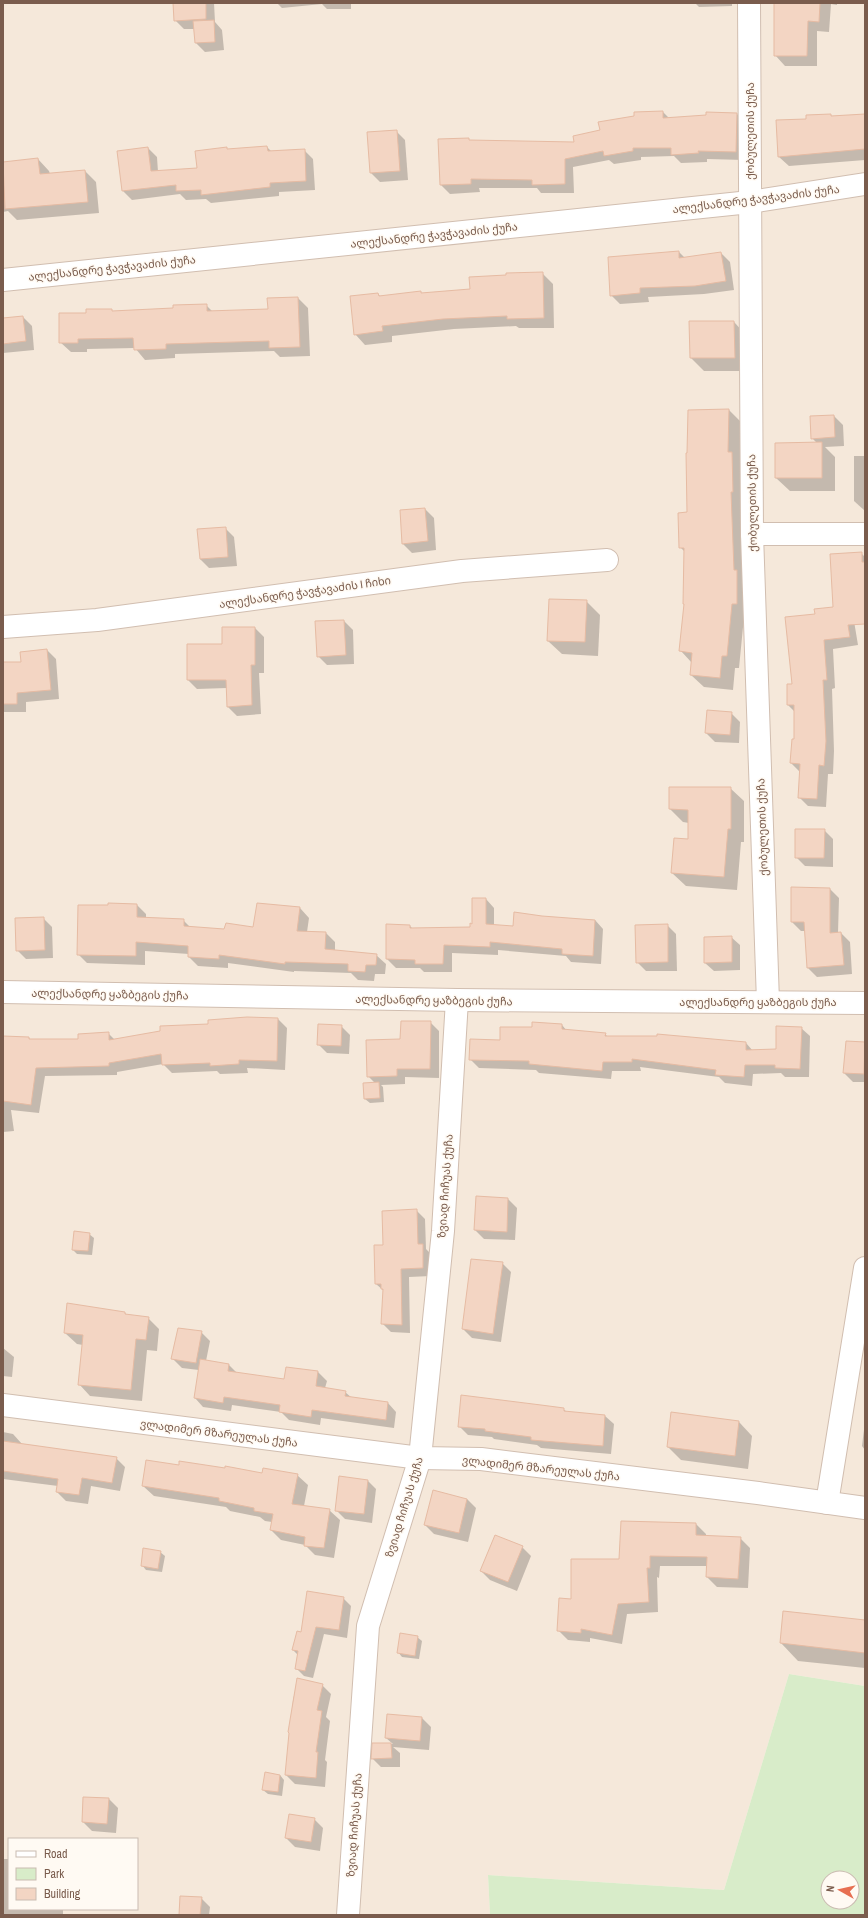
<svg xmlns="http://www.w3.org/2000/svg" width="868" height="1918" viewBox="0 0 868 1918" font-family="'Archivo Narrow','Noto Sans Georgian',sans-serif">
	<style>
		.residential { fill: #f5e8da; fill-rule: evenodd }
		.green { fill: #d8ecc9; fill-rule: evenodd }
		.shadow { fill: #0003 }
		.building { fill: #f3d5c3; stroke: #e6bba3 }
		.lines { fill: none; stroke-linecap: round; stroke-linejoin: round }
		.minor-casing { stroke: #d1beb0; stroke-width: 24 }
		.minor { stroke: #fff; stroke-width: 22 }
		.labels { text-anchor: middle; stroke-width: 3; stroke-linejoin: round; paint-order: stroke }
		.street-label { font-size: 11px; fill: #7a5c4d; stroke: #fffaf3 }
	</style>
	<rect width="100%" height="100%" fill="#fdf6ec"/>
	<path class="residential" d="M3,3H865V1686L789,1674L724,1890L488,1875L490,1915H3ZM9,1839H137V1909H9Z"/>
	<path class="green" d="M789,1674L865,1686V1915H490L488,1875L724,1890ZM828,1878H852V1902H828Z"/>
	<g class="shadow">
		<path d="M174,3H214L215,22L222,30L224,50L205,52L196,43L195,29H184L175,20Z"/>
		<path d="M277,3H351V9H327L322,4L282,8Z"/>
		<path d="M695,3H732V6L699,7Z"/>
		<path d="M775,3H837V5L831,4L829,32L817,31V66H785L775,55Z"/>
		<path d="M663,112L669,118L737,114L746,123L744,160L707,159V162L681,163L674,156L641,157V160L614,164L609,160L573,167L574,193H541L537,188H479L480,192L450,194L441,185L468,139L471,141L575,143L601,131Z"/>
		<path d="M831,115L832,117L865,115V160L789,166L779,157L807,120Z"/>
		<path d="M396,131L405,140L408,180L380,182L371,173L368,133Z"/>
		<path d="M267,147L272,152L304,150L313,159L315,190L279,192V196L211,203L206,199L186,200L180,194L132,200L123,191L118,152L148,148L157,157L158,172L199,169L226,148L228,150Z"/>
		<path d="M38,159L49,171L50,174L85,171L96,182L99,213L17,220L8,211L3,212V164Z"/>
		<path d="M679,252L685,258L721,253L730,262L734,290L704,294L648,297L649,302L620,304L611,295Z"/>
		<path d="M543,274L553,284L554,328H519L516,326L454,329L392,336V342L365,345L355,334L378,294L381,297L421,292L422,294L471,290Z"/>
		<path d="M298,298L308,308L310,356L280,357L274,351L175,354V358L145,360L135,348L87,349V352H71L60,342L87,314L111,310L114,312L174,309L206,305L213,312L269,310Z"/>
		<path d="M23,317L32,326L34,350L3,353V319Z"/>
		<path d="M734,322L747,336L748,371H704L691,358Z"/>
		<path d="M729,410L741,422V462L744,466V617L739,668H735L733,690L704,687L691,675L692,663L681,651L685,605L684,551L680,547L688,513Z"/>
		<path d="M834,416L843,425L844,446L825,447L835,457V491H790L776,478L817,443L812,438Z"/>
		<path d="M854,456H865V511L854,501Z"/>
		<path d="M425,509L434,518L436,550L412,553L403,544Z"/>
		<path d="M225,528L234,537L237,566L209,568L200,559Z"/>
		<path d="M861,553L865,557V614L853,615L858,645L833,649L835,688L832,689L834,751L833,774H828L826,807L808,806L799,797L800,772L791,763L795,740V712L788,705L816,615L836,607Z"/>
		<path d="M586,601L600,615L598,656L562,654L548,641Z"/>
		<path d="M344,621L353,630L354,664L327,665L318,656Z"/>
		<path d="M255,628L264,637V673H259L261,714L237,716L228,707L227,688L197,689L188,680L223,644Z"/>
		<path d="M47,650L56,659L59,699L26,702V712H3V663H22Z"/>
		<path d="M731,713L740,722L739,743L715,742L706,733Z"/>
		<path d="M730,788L744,801V842H741L737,890L686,886L672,873L689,840V823L683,822L670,809Z"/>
		<path d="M824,830L833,839V867L805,866L796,857Z"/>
		<path d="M830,889L839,898L838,933H841L850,942L852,974L817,977L808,968L805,931H801L792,922Z"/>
		<path d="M486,899L494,908V926L514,927L542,917L595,920L603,929L601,964L571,962L566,956L498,950V955L452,953V972H424L420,968H396L387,959L410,926L413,929L471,928Z"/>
		<path d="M137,905L146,914V918L183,920L191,928L225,930L254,928L286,906L300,908L309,918L307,932L326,933L335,942V951L376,955L386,964L385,974H375L374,981L358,980L351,973L294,971V972L228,963V968L198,966L189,957V954L145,951V965L87,963L78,954Z"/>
		<path d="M43,918L52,927L53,958L26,959L17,950Z"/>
		<path d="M667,925L676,934L677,971H646L637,962Z"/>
		<path d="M731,937L740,945V970L714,971L705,963Z"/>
		<path d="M247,1018L278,1019L287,1028L285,1070L247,1068L248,1073L220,1074L217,1071L172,1073L163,1064L117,1072V1075L45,1076L39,1113L11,1110L14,1131L3,1132V1037L29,1038L31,1040H79L108,1033L115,1040Z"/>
		<path d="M430,1022L439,1031V1078L405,1077V1084L381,1085L383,1087L384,1102L370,1103L365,1099L375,1083L368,1076L401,1040Z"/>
		<path d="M562,1025L567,1031L605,1034L608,1037L746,1043L753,1051L777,1050L801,1028L810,1036L809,1077H785L781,1073L753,1074L752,1086L725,1083L719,1077L640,1067L641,1071H612L611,1079L539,1073L536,1070L479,1068L470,1059L501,1041L533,1028Z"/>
		<path d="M341,1026L350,1035L349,1054L327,1053L318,1044Z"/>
		<path d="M846,1042L865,1043V1082H853L844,1073Z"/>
		<path d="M508,1199L517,1208L515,1240L484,1239L475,1230Z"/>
		<path d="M416,1210L425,1219L426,1249L431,1254V1276L409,1277L410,1333L391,1332L382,1323L384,1291L376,1284L384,1246Z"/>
		<path d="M89,1234L94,1238L92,1255L77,1254L73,1250Z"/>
		<path d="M502,1263L511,1272L501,1342L472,1338L463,1329Z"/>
		<path d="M125,1313L128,1316L148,1318L159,1329L157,1351L147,1350L142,1401L90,1396L79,1384L83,1345L77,1344L65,1333Z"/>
		<path d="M201,1332L210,1341L206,1361L229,1365L237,1373L285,1380L287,1368L318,1372L327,1381L325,1388L345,1392L352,1398L388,1403L396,1412L394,1428L321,1418L320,1425L289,1420L281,1412L232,1405L231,1411L203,1407L195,1398L199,1370L182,1368L173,1359Z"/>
		<path d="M3,1348L14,1357L12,1377L3,1376Z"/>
		<path d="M563,1409L567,1412L605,1416L614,1424L611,1454L541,1448L537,1445L494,1439L492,1437L468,1435L459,1426Z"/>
		<path d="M865,1421V1450L862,1446Z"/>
		<path d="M739,1422L752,1436L748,1469L681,1460L668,1447Z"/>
		<path d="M3,1432L13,1434L22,1444L116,1458L125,1467L120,1491L91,1486L88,1504L66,1501L57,1492L58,1486L3,1479Z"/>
		<path d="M263,1474L297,1475L308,1485L304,1506L329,1510L340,1520L334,1558L315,1555L305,1545L281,1540L271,1530L272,1522L265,1521L260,1517L230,1511L226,1507L154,1496L143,1486Z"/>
		<path d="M367,1480L376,1489L372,1523L345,1519L336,1510Z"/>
		<path d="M467,1499L476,1508L468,1542L434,1534L425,1525Z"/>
		<path d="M696,1524L706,1534V1537L740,1538L750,1548L748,1588L717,1587L707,1577L708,1566H660L659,1578L657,1577L658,1612L627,1614L622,1644L590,1638V1642L568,1640L558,1630L572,1600L620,1560Z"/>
		<path d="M522,1547L531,1556L517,1591L490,1580L481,1571Z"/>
		<path d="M160,1552L165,1556L162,1572L146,1570L142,1565Z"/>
		<path d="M343,1598L351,1606L347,1638L324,1634L313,1678L304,1676L296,1668L298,1655L293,1650L302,1634Z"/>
		<path d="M865,1621V1668L798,1661L781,1643Z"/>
		<path d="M417,1637L422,1641L419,1659L402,1657L398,1652Z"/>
		<path d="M298,1679L322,1685L331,1694L326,1717L330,1721L325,1760L327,1762L325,1787L295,1784L286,1775L293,1700Z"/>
		<path d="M422,1718L431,1727L429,1750L393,1747L400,1753V1767H381L372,1758L373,1744H393L386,1738Z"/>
		<path d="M280,1775L284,1780L282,1796L268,1794L263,1790Z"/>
		<path d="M84,1798L109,1799L118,1808L116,1833L92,1831L83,1822Z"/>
		<path d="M314,1819L323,1828L320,1851L295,1847L286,1838Z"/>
		<path d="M3,1859H9V1909H63V1915H3Z"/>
		<path d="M201,1898L210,1907L209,1915H180Z"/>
	</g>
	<g class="building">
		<path d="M173,3H206V19L174,21Z"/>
		<path d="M774,3H820L819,22L808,21L807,56H774Z"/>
		<path d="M214,20L215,42L195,43L193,21Z"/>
		<path d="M663,111V118L706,115V112L737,113L736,152L698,151L699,153L671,155V148H633V151L604,156L603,151L565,159V184L532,185V180L471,179V184L440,185L438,139L469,138V140L574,142L573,136L600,130L598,122L634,116V112Z"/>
		<path d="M831,114V116L865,114V149L778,157L776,120L806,119V115Z"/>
		<path d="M397,130L400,171L370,173L367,132Z"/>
		<path d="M267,146L268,151L305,149L306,181L270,183V187L201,195V190L176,191V185L122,191L117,151L148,147L151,171L197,168L195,151L227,147V149Z"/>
		<path d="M38,158L40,174L85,170L88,202L5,209L3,162Z"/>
		<path d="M679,251V258L721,252L726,281L695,286L640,288V293L610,296L608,257Z"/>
		<path d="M543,272L544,318L507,319V316L443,319L382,326L383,331L354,335L350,296L378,293L379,296L421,291V293L470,289L469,277L506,275V273Z"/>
		<path d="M298,297L300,347L269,348V341L166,344V349L134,350L133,338L78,339V343H59V313H86V309H112V311L173,308V305L207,304V311L268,309L267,298Z"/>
		<path d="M23,316L26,341L3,344V318Z"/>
		<path d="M689,321H734L735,358H690Z"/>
		<path d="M729,409L728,452H732L733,492H731L734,570H737V604H732L727,656H722L720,678L690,675L692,653L679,651L684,604H683L684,548H679L678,513L687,512L686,453H687L688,410Z"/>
		<path d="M834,415L835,437L811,439L810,416Z"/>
		<path d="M822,442V478H775V443Z"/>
		<path d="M425,508L428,541L402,544L400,510Z"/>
		<path d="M226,527L228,557L200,559L197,529Z"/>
		<path d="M862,552V562H865V624L848,625L850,637L824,640L827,680H823L826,741L824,766L819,765L817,799L798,798L800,764L790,763L792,739H794V705H787V684H792L785,617L815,614L814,609L833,607L830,554Z"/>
		<path d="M549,599L587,600L585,642L547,641Z"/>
		<path d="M344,620L346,655L317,657L315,621Z"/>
		<path d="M222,627H255V665H251L252,705L227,707L226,680H187V644H222Z"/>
		<path d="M47,649L51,690L17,693V704H3V662H21L20,652Z"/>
		<path d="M707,710L732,712L730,735L705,733Z"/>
		<path d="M669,787H731V829H728L724,877L671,873L674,838L688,839V810L669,809Z"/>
		<path d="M795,829H825L824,858H795Z"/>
		<path d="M791,887L830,888V933L841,932L844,965L807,968L804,922H791Z"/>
		<path d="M472,898H486V924L513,926L514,912L542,916L595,920L593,956L562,954V949L490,942V947L444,945L443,964H415V960L386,959V924L410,925V928L470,927V923L472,924Z"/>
		<path d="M108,903L137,904V917L184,919V926L224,929L226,923L253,927L257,903L300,907L297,931L326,932L325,949L377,954L376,965H366L365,972L348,971V964L285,962V964L219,955V959L188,957V946L136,942V956L77,955L78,905H108Z"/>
		<path d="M44,917L45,950L16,951L15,918Z"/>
		<path d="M668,924V962L636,963L635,925Z"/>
		<path d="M732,936V962L704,963V937Z"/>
		<path d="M247,1017L278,1018L277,1061L239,1060V1064L210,1066V1063L162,1065L161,1054L109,1063V1066L36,1068L31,1105L3,1101V1036L29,1037V1039H78V1034L109,1032V1040L160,1031V1026L208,1024V1020Z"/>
		<path d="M401,1021H431L430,1069H397V1076L367,1077L366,1040L400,1039Z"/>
		<path d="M532,1022L562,1024V1029L606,1033L605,1036H657V1034L746,1042V1050L776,1049V1026L802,1027L800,1069L775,1068V1065H745L744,1077L715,1075L716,1070L632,1059V1062H603L602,1071L529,1064V1061L469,1060L470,1039L500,1040V1027H532Z"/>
		<path d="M318,1024L342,1025L341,1046L317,1045Z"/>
		<path d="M846,1041L865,1042L864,1074L843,1073Z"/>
		<path d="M379,1082L380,1098L364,1099L363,1083Z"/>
		<path d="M476,1196L508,1198L507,1232L474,1230Z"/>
		<path d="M417,1209L418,1244H423V1268L401,1269L402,1325L381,1324L383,1289H381V1284H375L374,1245H383L382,1211Z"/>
		<path d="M74,1231L90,1233L88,1251L72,1250Z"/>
		<path d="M471,1259L503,1262L493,1334L462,1329Z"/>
		<path d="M67,1303L125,1312V1314L149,1317L146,1340L136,1339L131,1390L78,1385L83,1335L64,1333Z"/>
		<path d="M178,1328L202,1331L196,1363L171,1359Z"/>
		<path d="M200,1359L229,1364L228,1371L284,1379L286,1367L318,1371L316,1386L346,1391L345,1396L388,1402L386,1420L312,1410L311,1417L279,1412L280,1405L224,1397L223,1403L194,1398Z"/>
		<path d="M461,1395L541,1405L564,1408V1411L605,1415L603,1446L531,1440V1437L485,1431V1429L458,1427Z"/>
		<path d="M671,1412L739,1421L735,1456L667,1447Z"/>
		<path d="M3,1441L117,1457L112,1483L82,1478L79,1495L56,1492L58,1479L3,1471Z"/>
		<path d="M146,1460L179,1465V1461L225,1468V1466L262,1473L263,1468L298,1474L292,1504L330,1509L324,1548L304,1546L305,1537L270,1530L273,1514L254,1511V1508L219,1501V1498L142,1486Z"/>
		<path d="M339,1476L368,1480L364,1514L335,1511Z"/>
		<path d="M433,1490L467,1499L459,1533L424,1525Z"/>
		<path d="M621,1521L696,1523V1535L741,1537L738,1579L706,1577L707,1557L650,1556V1568H647L649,1602L618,1604L612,1635L581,1629V1633L557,1631L559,1598L571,1599V1559H619Z"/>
		<path d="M495,1535L523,1546L508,1582L480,1571Z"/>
		<path d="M143,1548L161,1551L158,1569L141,1566Z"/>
		<path d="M307,1591L344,1597L339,1630L316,1627L305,1671L295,1669L298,1651L292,1650L297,1631L301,1632Z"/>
		<path d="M783,1611L865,1620V1653L780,1643Z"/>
		<path d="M400,1633L418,1636L415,1656L397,1653Z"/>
		<path d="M297,1678L323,1684L317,1710L322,1711L316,1752H318L316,1778L285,1775L289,1733L288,1732Z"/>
		<path d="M387,1714L422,1717L420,1741L385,1738Z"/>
		<path d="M372,1743H391L392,1758L371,1759Z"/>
		<path d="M265,1772L280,1775L278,1792L262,1790Z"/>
		<path d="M83,1797L109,1798L107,1824L82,1822Z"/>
		<path d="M289,1814L315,1818L311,1842L285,1838Z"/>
		<path d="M180,1896L202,1897L200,1915H179Z"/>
	</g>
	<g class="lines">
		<g class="minor-casing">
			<g id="minor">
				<path d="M749,3L752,534L768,1002"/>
				<path d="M3,280L750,202L865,184"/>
				<path d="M752,534H865"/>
				<path d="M3,627L97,620L462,571L607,560"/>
				<path d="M3,992L457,1000L865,1003"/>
				<path d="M3,1405L420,1458L481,1459L758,1493L865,1508"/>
				<path d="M827,1503L865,1268"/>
				<path d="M348,1915L368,1626L420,1458L443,1231L457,1000"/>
			</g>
		</g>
		<use href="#minor" class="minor"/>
	</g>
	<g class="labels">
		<g class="street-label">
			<text transform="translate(750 131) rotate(-90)" y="4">ქობულეთის ქუჩა</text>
			<text transform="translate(756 199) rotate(-7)" y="4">ალექსანდრე ჭავჭავაძის ქუჩა</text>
			<text transform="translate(434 235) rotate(-6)" y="4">ალექსანდრე ჭავჭავაძის ქუჩა</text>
			<text transform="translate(112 268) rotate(-6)" y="4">ალექსანდრე ჭავჭავაძის ქუჩა</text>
			<text transform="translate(752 503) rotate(-91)" y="4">ქობულეთის ქუჩა</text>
			<text transform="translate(305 592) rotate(-8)" y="4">ალექსანდრე ჭავჭავაძის I ჩიხი</text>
			<text transform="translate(762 827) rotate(-92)" y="4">ქობულეთის ქუჩა</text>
			<text transform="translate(110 994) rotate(1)" y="4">ალექსანდრე ყაზბეგის ქუჩა</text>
			<text transform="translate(434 1000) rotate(1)" y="4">ალექსანდრე ყაზბეგის ქუჩა</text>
			<text x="758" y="1006">ალექსანდრე ყაზბეგის ქუჩა</text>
			<text transform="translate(445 1186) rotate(-86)" y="4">ზვიად ჩიჩუას ქუჩა</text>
			<text transform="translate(219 1433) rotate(7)" y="4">ვლადიმერ მზარეულას ქუჩა</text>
			<text transform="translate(541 1468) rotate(6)" y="4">ვლადიმერ მზარეულას ქუჩა</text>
			<text transform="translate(404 1507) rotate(-73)" y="4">ზვიად ჩიჩუას ქუჩა</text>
			<text transform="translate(354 1825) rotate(-86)" y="4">ზვიად ჩიჩუას ქუჩა</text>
		</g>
	</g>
	<rect width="868" height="1918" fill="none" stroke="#7a5c4d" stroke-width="8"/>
	<rect x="8" y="1838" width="130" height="72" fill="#fffaf3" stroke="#cabbb1"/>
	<rect x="16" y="1851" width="20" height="6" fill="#ffffff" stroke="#cabbb1"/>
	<text x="44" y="1858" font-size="12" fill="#7a5c4d">Road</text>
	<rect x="16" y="1868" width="20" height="12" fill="#d8ecc9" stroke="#cabbb1"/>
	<text x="44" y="1878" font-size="12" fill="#7a5c4d">Park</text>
	<rect x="16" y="1888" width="20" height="12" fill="#f3d5c3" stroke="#cabbb1"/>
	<text x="44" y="1898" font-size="12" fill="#7a5c4d">Building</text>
	<g transform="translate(840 1890) rotate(278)"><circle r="19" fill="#fffaf3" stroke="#cabbb1"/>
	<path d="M0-3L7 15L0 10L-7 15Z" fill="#e76f51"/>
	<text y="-6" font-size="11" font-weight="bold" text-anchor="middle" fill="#7a5c4d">N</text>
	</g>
</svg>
